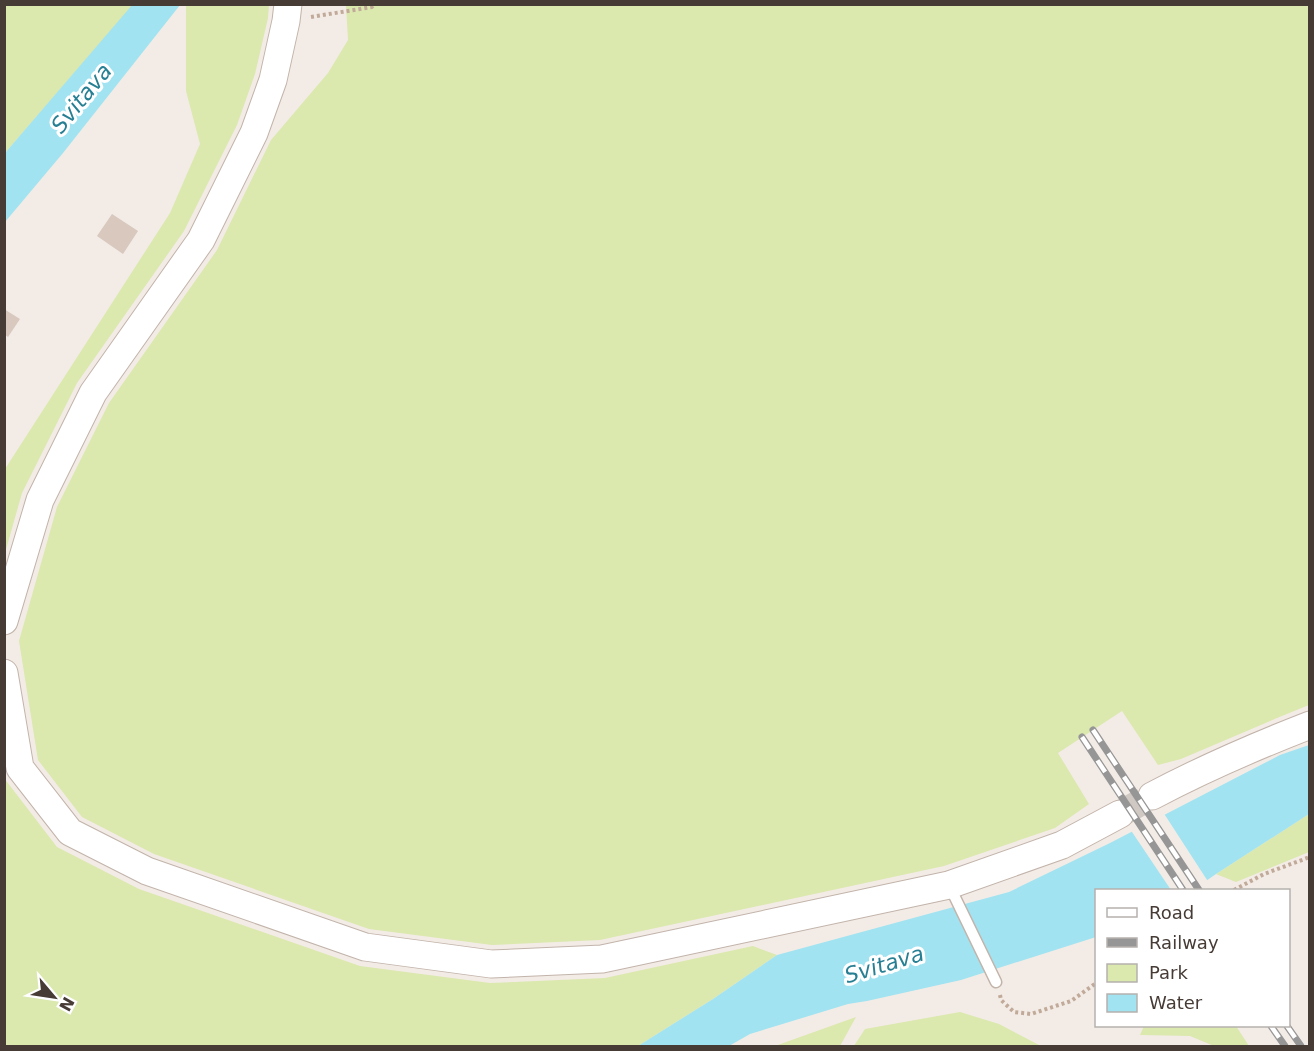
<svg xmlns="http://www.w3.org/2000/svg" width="1314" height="1051" viewBox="0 0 1314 1051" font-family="'DejaVu Sans',sans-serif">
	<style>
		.green { fill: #dbe8ae }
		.water { fill: #a1e3f1 }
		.pier { fill: #f3ece6 }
		.building { fill: #d8c8be }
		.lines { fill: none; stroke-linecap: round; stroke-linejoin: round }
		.tertiary-tunnel { stroke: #d0c9c3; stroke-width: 27; stroke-dasharray: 27 14; stroke-linecap: butt }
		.service-casing { stroke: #c2b4ab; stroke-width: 13 }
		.tertiary-casing { stroke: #c2b4ab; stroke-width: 29 }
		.path { stroke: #c1aa99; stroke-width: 4; stroke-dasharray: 3 3; stroke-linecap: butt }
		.service { stroke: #fff; stroke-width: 10 }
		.tertiary { stroke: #fff; stroke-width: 27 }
		.rail-casing { stroke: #969696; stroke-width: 7 }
		.rail { stroke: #fff; stroke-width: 4.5; stroke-dasharray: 14; stroke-linecap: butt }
		.labels { text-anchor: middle; stroke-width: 6; stroke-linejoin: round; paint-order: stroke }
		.water-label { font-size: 22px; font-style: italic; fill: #277f93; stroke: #fff }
	</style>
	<rect width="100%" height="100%" fill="#f3ece6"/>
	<g class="green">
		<path d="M5,4L133,5L5,153L4,5Z"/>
		<path d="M186,5H269L268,18L255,74L237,125L184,231L77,383L22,493L5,553V469L170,213L200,144L186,91Z"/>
		<path d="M346,5H1309V705L1277,718L1181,759L1158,765L1122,711L1058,753L1089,804L1055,828L944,866L600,940L492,945L369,929L154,854L82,817L38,760L19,641L57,507L109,403L217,250L271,140L328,73L348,40Z"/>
		<path d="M4,778L57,847L139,889L360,966L490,983L605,978L753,946L777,955L713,999L638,1046H5Z"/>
		<path d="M1309,814V852L1236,882L1216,874Z"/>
		<path d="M960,1012L999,1024L1041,1046H854L865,1029Z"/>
		<path d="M856,1017L840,1046H775Z"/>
		<path d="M1144,1026H1236L1249,1046H1214L1190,1036L1140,1035Z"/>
	</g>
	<g class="water">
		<path d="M133,4L180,5L63,153L5,222V153Z"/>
		<path d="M1309,745V814L1216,874L1193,890H1096V937L961,980L867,1001L848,1004L750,1034L729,1046H638L713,999L777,955L1009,892L1110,843L1280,755Z"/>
	</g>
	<path class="pier" d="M1163,812L1209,883L1198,890H1171L1130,829Z"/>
	<g class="building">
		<path d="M112,214L138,231L123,254L97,236Z"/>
		<path d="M4,309L20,319L8,337L4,334Z"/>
	</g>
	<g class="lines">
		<path class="tertiary-tunnel" d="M1120,814L1152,796"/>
		<g class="service-casing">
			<path id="service" d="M949,885L996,982"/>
		</g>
		<g class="tertiary-casing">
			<g id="tertiary">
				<path d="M4,621L40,500L93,393L201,240L254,133L273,80L286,21L288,4"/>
				<path d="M4,673L20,768L70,832L147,871L365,947L491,964L602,959L949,885L1062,845L1120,814"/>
				<path d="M1152,796C1203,769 1256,746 1310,725"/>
			</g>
		</g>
		<g class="path">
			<path d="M311,17L372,7L374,4"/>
			<path d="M1234,890L1264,874L1310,857"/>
			<path d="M1000,995L1001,1000L1014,1012L1031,1014L1071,1001L1096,983"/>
		</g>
		<use href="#service" class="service"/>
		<use href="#tertiary" class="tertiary"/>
		<g class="rail-casing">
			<g id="rail">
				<path d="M1093,730L1199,890"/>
				<path d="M1082,737L1183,890"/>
				<path d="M1271,1026L1285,1046"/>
				<path d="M1287,1026L1301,1046"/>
			</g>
		</g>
		<use href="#rail" class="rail"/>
	</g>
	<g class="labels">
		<g class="water-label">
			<text transform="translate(81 98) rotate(-51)" y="8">Svitava</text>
			<text transform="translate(884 964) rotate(-17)" y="8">Svitava</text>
		</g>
	</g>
	<rect width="1314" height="1051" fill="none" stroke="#463b35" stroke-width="12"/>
	<rect x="1095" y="889" width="195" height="138" fill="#ffffff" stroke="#b5b1ae" stroke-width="1.5"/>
	<rect x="1107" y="908" width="30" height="9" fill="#ffffff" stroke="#b5b1ae" stroke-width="1.5"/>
	<text x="1149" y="919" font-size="18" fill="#463b35">Road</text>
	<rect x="1107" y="938" width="30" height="9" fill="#969696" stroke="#b5b1ae" stroke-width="1.5"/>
	<text x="1149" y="949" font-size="18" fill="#463b35">Railway</text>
	<rect x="1107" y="964" width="30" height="18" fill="#dbe8ae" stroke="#b5b1ae" stroke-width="1.5"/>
	<text x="1149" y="979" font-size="18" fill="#463b35">Park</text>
	<rect x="1107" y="994" width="30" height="18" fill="#a1e3f1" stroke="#b5b1ae" stroke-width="1.5"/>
	<text x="1149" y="1009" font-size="18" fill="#463b35">Water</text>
	<g transform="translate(54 997) rotate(119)" stroke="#ffffff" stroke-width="4.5" paint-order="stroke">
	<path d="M0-4.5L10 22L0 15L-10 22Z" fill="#463b35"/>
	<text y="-9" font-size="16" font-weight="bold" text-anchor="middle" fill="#463b35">N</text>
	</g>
</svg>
